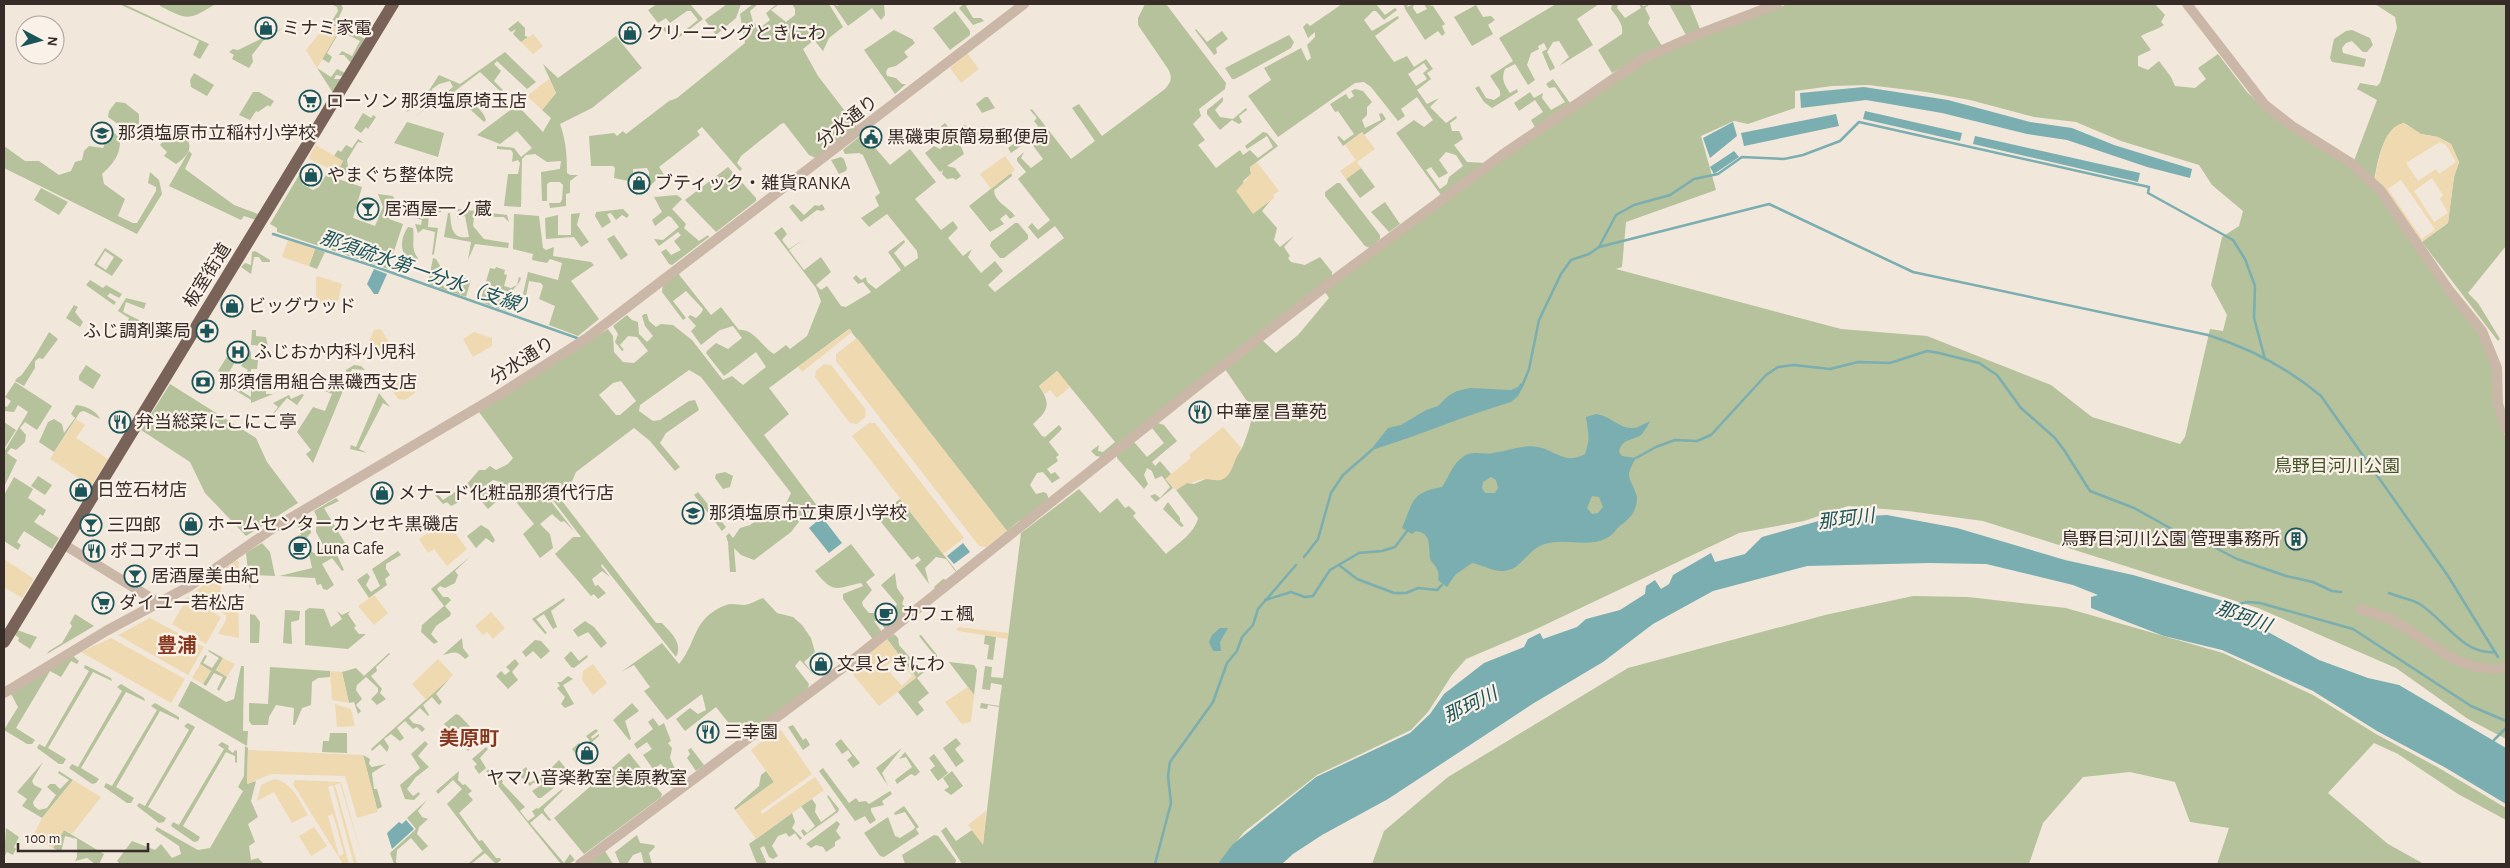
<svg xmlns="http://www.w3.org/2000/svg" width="2510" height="868" viewBox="0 0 2510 868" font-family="'Alegreya Sans','Noto Sans JP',sans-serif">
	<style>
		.green { fill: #b5c29b; fill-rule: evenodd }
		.sand { fill: #efd9b1; fill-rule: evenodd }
		.water { fill: #7aaeb0; fill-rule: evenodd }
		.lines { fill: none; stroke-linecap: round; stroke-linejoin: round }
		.stream { stroke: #7aaeb0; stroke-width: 2.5 }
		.minor { stroke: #cbb7a7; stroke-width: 10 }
		.major { stroke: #796358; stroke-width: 12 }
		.labels { text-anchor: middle; stroke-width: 4.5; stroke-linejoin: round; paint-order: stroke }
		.poi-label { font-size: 18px; fill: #372c28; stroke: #faf1e8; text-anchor: start }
		.street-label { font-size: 18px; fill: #372c28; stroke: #faf1e8 }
		.park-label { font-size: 18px; fill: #46562b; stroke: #faf1e8 }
		.water-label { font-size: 19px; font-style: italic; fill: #1c5559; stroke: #faf1e8 }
		.quarter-label { font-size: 20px; font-weight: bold; fill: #88381f; stroke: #faf1e8 }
	</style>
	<rect width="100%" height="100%" fill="#f2e7db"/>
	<g class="green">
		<path d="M119,4H124L209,44L200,59L193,55L199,41Z"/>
		<path d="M160,4H214V5C187,21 188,20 160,6Z"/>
		<path d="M331,4H341L343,8L336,24L365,39L351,63L344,55H339L342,51L352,56L360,41L340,31L327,53L332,57L329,63L322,59L340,29L330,24L338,11L337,7Z"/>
		<path d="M657,4H690L703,19L673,42L662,28L665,27L673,36L679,35L698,20L691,11H687L670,23L666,18L658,23L648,10Z"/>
		<path d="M727,4H741L736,18L716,35L705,20Z"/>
		<path d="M753,4H758L750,11L753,22L760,28L770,20L766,13L777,4H779L771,10L786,22L795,15V9L792,4H829L843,27L829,38L823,51L814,40L803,49L818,76L858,128L818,159L809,155L784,123L781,124L741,156L737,163L742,169L740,171L702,127L697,131L700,135L659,167L665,176L662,178L659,177L649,187V172L647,168L633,169V182L614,178L615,168L613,166H591L589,136L614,133L617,136L623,131L626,134L669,101L677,98L745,43L740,14Z"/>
		<path d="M833,4L837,6L841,4H884L885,15L881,20L872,8L848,26Z"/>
		<path d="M964,4H969L966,6L973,18H981L984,21L973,25L959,8Z"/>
		<path d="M1145,4H1166L1226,83L1225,89L1199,109L1201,116L1193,124L1205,140L1198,145L1216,168L1240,150L1243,155L1250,150L1258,158L1273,147L1267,136L1247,149L1245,146L1263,132L1267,133L1278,146L1250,167L1251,174L1243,181L1253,213L1271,200L1262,211L1277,228L1274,240L1280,247L1294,236L1284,247L1290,256L1288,258L1291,262L1305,265L1320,257L1332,272V276L1101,457L1096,456L1091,451L1099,445L1098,451L1103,452L1115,442L1057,371L1039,386C1051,404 1049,410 1033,424L1042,436L1045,437L1059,425L1062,429L1049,442L1059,455L1056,457L1058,461L1047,469L1051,474L1055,472L1060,478L1052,483L1043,472L1037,473L1030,485L1036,494L1044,492L1047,494L1049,500L1022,522L1019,521L1007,531L849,329L769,388L789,414L764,435L818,507L811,513H806L791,532L754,560L741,555L734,548L736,572H730L728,542L726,536L729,533L733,538L740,528L750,525L761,517H769L786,504L791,493L701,377L689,370L640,405L639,411L653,421L660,420L689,401L695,400L699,410L666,433L660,443L680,467L675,471L650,441L634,428L576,472L570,486L559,497L656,623H662C672,634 683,643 676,657L602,564L601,566L610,577L602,571L592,579L595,586L598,585L606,593L598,599L594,594L591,596L555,554L573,537H581L552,499H549L574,531L564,521L561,522L552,514L540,524L550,534L553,548L540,558L523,534L534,524L500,482L493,480L486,486L487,491L496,502L488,509L467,484L479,470H485L490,466L496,470L508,464L513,458L479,412L608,329L613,336L614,352L623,362L634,363L648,351L637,337L628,336L620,345L624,350L622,351L615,342L618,334L613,326L627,315L632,320L638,322L639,334L647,342L653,336L645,326L642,316L644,314H647L649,321L656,327L661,324L673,325L692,340L723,380L732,376L743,385L766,367L756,352L724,376L706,353L707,351L716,343L728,349L742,338L733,326L720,330L701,345L691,331L696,326L688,317L690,315L696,318L702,312L703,309L686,291L673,301L686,318L683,320L662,292L663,283L677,272L711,315L721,307L739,330C753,328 763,348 774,354L786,345L790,349L807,336L821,301L816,288L774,233L782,227L787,234L782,240L789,249L804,239L789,250L804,270L821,257L831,272L816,285L821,290L827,286L841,306L846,307L871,292L863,282L858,284L853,278L856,275L861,280L866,277L867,282L876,289L901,270L888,252L904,240L905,242L894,253L905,267L918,258L917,251L887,214L869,227L861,218L879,206L875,197L880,193L863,155L859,153L845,154L843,150L863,134L890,165L910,149L936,182L915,199L941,230L953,221L958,228L948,238L963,256L972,249L968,257L981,273L995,261L1003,271L988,285L995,292L1064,238L1055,226L1038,239L1028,227L1032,223L1038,230L1050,220L1018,179L1026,172L1017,161V158L1024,152L1021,158L1031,168L1043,159L1029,140L1011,153L1008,148L1038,126L1034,121L1037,118L1030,110L1032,109L1071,159L1095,141L1072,108L1079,104L1102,136L1165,89C1171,82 1173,78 1168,69L1138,25V18ZM621,381L636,401L620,415H616L599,395L613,383Z"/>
		<path d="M1342,4H1376L1385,15L1395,8L1397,10L1384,20L1376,11H1373L1364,20L1372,31L1398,16L1399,18L1375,36L1394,62L1407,56L1414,67L1426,59L1433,69L1427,73L1431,79L1417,90L1427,104L1439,98L1430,107L1446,123L1456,116L1457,118L1450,123L1452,131H1459L1463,139L1454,145L1467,162L1485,163L1625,73L1694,38L1788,4H2155L2165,15L2161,22L2164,25C2155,31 2147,32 2141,36L2151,50L2138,56V66L2148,70L2159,61L2171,77L2175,86L2195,88L2206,79L2198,68L2218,54L2247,92L2275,119L2352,166L2377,100L2357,89L2360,83L2377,86L2380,83L2397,28L2395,17L2375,4H2506V246L2468,293L2478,303L2500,339L2498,341L2422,242L2448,223L2454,177L2459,162L2451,144L2438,137L2421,134L2404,123C2381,128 2377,167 2373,187L2477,331L2491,359L2503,432L2506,437V739L2468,719L2396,668L2258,608L1983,521L1908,511L1848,506L1804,521L1739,533L1532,631L1466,659L1452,675L1428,712L1411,730L1317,775L1244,832L1219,864H962L941,831L946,827L956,841L972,830L983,844L999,707L988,705L987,709L980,708L981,703L999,706L1002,685L991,683L990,690L982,689L985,666L992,667L991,677L1003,678L1021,533L1079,489L1100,513L1117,498L1125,508L1129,506L1136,513L1133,516L1166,554C1177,544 1195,533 1198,518L1176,490L1187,483L1194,484L1232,468C1235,454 1238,456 1243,446C1247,436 1252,421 1253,410L1225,369L1262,340L1276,353L1298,335L1329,298L1325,292L1441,195L1396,133L1414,120L1424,127L1433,120L1417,97L1401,109L1405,116L1398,121L1371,87L1364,82L1355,83L1278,137L1248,96L1271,80L1264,68L1301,48L1307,61L1311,58L1307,45L1315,37V32L1308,38L1303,27L1307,23L1310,26ZM1424,63L1428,69L1423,73L1427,79L1416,86L1408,74ZM1868,85L1926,92L1970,100L2034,117L2076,122L2121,141L2199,165L2212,185L2243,211L2239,226L2222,237L2211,285L2227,315L2223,331L2210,329L2185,437L2180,444L2092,417L2051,385L1927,336L1841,329L1616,269L1622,267L1626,222L1716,190L1701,136L1734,121L1748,124L1795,108V91L1832,86ZM1446,152L1456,155L1463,166L1449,177L1447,184L1440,189L1426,170L1431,167L1439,178L1448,173L1439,160Z"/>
		<path d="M1408,4L1407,7L1414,4L1413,8L1417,14L1427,9L1424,4L1433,6L1445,24L1442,26L1445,33L1442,36L1438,31L1425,40L1405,9L1404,5Z"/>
		<path d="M1556,4H1599L1577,19L1593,45L1559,66L1569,57L1559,41L1553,42L1547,52L1555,68L1550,71L1542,52L1547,49L1544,43L1538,46L1539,49L1531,53L1527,65L1535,80L1528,85L1515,64L1505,69C1501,79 1504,84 1510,93L1517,89L1518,92L1492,108L1484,102L1475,88L1479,86L1486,98L1494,100L1500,96V91L1490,76L1513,61L1499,38Z"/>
		<path d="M1612,4H1618L1617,8L1625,18L1641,8L1639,4L1644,6L1650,4L1645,8L1650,18L1648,23L1662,46L1612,73L1598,50L1622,34C1624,24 1616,16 1611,9Z"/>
		<path d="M1669,4H1690L1700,29L1686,35Z"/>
		<path d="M1476,5L1483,17L1491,16L1495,20L1488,25L1493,34L1472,46L1454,17Z"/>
		<path d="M955,11L970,31V35L950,50L933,28Z"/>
		<path d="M518,21L525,28V36L528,37L521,42L513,34L516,29L511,32L508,29Z"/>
		<path d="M283,28L263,41L252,55L253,62L249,68L232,59L234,55L229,52L233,49L238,50Z"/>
		<path d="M1196,29L1207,42L1222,31L1228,39L1216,48L1217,53L1214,55L1195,30Z"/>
		<path d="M894,30L912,39L915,43L904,52L908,57L896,66L888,68L886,72L887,76L896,78L902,84H906L895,94L864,50Z"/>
		<path d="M2352,30L2370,38L2373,45L2367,52H2363L2352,41L2346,43L2342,48L2343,53L2366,59L2364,67L2332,62L2330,58L2334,39L2346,31Z"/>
		<path d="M1289,35L1294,42L1291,48L1235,79H1232L1225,68Z"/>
		<path d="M616,36L642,68L592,108L560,124C566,141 567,155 567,173L570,175H578L570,181V193L566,194V206L550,208L549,203H560L562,200L563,185L560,182H550L547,184V201H542L541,172L560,169L561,161L547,162L535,154L526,155L522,159L521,207L504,206L508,174H518L520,163L518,160L512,162L513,153L511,150L497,149V146L514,148L521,157L532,148L517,131L500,144L477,135L517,105L543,132L551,118L542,110L556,93L543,64L558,78Z"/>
		<path d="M505,52L536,82L527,89L497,61L494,64L501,71L494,81L503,90L501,92L480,72L455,91C466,101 482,106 486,120L484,122L450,91L414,117L453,87L450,81L439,84L432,89L433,94L421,105L406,112L418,95H426L439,75L460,84Z"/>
		<path d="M317,68L331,77L337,69L345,73L342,76L336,75L334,79H341L333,93Z"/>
		<path d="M194,73L214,85L207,96L191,87L190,80Z"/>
		<path d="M1553,79L1570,103L1535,127L1531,120L1543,112L1535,100L1519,111L1514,103L1530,92L1534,98L1543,93L1542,98L1551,110L1565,102L1555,87L1549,88L1546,84Z"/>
		<path d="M1355,89L1363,91L1372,102L1367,107V115L1362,120L1365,128L1381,120L1379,114L1382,113L1386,119L1364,135L1362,132L1343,146L1337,137L1339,136L1344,141L1354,134L1338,111L1335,112L1330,104L1346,94L1349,99L1354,96L1351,91Z"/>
		<path d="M253,92H259L274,101L270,107L268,105L258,112L256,111L250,120L239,115Z"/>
		<path d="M985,97H988L995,108L982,113L976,104Z"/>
		<path d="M1223,97V101L1215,110L1220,117L1233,119L1246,108L1247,110L1239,116L1242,122L1239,124L1232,120L1220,130L1207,114V110Z"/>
		<path d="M116,102L125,103L139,114V125L131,133L108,117L109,111Z"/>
		<path d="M363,113L371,118L373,115L376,117L368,129L366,127L361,133L354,128Z"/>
		<path d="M407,122L444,133L438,157L394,143Z"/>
		<path d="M945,123L952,132L965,125L973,134L984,126L987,129L974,139L970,136L960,144L964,154L947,166L955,168L961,176L956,180L953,178L947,179L942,174L943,170L940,172L925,153L934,146L940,149L951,140L941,126Z"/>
		<path d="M174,126C190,138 198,150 176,164L164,156L167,152L160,145Z"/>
		<path d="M109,129L120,138C121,154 114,163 102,174L104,184L125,199L118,216L133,223H137L156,191V187L148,183L150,172L159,180L162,194L137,234L4,168V146L25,161H39L59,175L71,171L75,162L82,160L84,151L89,146L103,148L108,138L106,132Z"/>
		<path d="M358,139L364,143L358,142L347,160L348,167L352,171L349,175L337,172L343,161L334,156L338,150L341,152L346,145L352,148Z"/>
		<path d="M189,151L192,154L185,169L234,205L258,214L256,220L244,216L241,220L169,186Z"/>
		<path d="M841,157L844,159L847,168L846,171L839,174L831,160Z"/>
		<path d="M728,167L756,198V201L716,232L685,200Z"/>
		<path d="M1361,168L1375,187L1360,198L1346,179Z"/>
		<path d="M302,170H304L302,184L313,190L319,187L326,175L362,187L353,218L375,226L383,207L378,194L393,196L395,200L389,219L403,224L388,269L277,232V228L270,224Z"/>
		<path d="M1011,173L1012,176L994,190C995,203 1008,206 1015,216L1010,219L1006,214L1000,219L1004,224L990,232L969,206Z"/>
		<path d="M1337,183H1340L1380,235V239L1370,248L1365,246L1325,196V192Z"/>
		<path d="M41,188L68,202L59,215L34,200Z"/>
		<path d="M677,195L682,199L672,209L686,224L684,228L699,241L708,235L709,237L672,265L669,264L661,252L666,249L671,255L681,250L674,241L681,235L678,232L659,246L654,239L663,240L679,227L671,217L668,216L655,226L652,220L662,212L654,197Z"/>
		<path d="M1385,202L1400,224L1389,232L1371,212Z"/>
		<path d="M418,203L441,209V212L429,213L428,227L438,228L434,254L432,255L435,232L423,229L418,233L415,224L421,225L422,220L416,218Z"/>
		<path d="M793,204L804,215L815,205L819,206L822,204L825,209L822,211L817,210L801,222L789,207Z"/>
		<path d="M458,209L507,215L509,222L504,217H494L493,215L474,217L473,226L484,239L509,243L508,248L475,244L468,260L471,242L444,237L448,213H450C451,227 452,240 469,237L465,216L457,217Z"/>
		<path d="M623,209L629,215L627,218L622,215L616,220L611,213L607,214L611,222L602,228L595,216L596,212Z"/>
		<path d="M580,213L577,225L589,242L581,247L574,237L546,239L545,218L558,215V235H571V214Z"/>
		<path d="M514,214L539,216L543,248L546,250L554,247L553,256L591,262L594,265L571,281L599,319L578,336L549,325L555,306L539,299L543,286L541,283L529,281L526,296L523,294L528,272L558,280L562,263L550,259L547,263L532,260L533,254L513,249Z"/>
		<path d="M1015,223H1018L1028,235V239L1004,258H1000L990,246L991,242Z"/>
		<path d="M408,227L413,228C415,239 410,249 418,258L415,263H411C400,252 399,241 408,227Z"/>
		<path d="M614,235L628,255L621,260L607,239Z"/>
		<path d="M105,248L123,260L112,276L94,265ZM105,251L114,257L106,270L97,264Z"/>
		<path d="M315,249L325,252L317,269L309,266Z"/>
		<path d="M255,251L270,260V262H262L259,257H254L251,274L241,267L245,263L251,265L252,252Z"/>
		<path d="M433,258L436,259L442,269L439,280L445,288L457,292L462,277L471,280L466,297L428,284Z"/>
		<path d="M496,267L505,270L504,274L507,275L504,286L511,288L517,285L519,277L521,278C519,286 512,288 509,296L514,297L509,312L480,302L490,268L495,269Z"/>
		<path d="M90,280L103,288L106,285L122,294L119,298L110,293L107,296L116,302L114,305L86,285Z"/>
		<path d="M126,298L146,303L144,309L126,302L123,312L139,320L132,329L126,326L129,318L118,311Z"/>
		<path d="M74,305L78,307L75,312L83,322L80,327L66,318Z"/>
		<path d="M252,330H256V336L266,337L268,346L251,345Z"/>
		<path d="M49,332L58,339L43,359L39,358L35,361V368L24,386L15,381C18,376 21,377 23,373C33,360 41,346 49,332Z"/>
		<path d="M251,351V359L258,360L257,369H251V376H245L248,370L241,366Z"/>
		<path d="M228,355L236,360L227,376L218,371Z"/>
		<path d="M86,365L101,375L93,389L79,380V376Z"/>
		<path d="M354,365L361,366L365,370L352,369L313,463L306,454L311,450L297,432L313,407L325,411L332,394L325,391L346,378V370Z"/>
		<path d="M15,382L52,406L37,430L25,422L20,428L26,435L25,442L16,450L11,448L7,453L17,460L4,487V452L28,412L18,405L14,412L4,411V406L7,407L11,401L5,397Z"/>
		<path d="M170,384L256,438L267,462L298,503L246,536L205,493L190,462L141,430Z"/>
		<path d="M235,387L251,397V389H266V394H273L251,403V400L233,389Z"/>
		<path d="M379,393L390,407L383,403L359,449L367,453L350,449L351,445L356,447Z"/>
		<path d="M302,394L304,395L297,405L287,398L266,423L278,407L273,403L289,395L291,399Z"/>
		<path d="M76,405C85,406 96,410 100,419L84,411L80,412L54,452L39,442L48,422L54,419L62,424L64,433L75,418L71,414Z"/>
		<path d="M4,422L16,430L4,449Z"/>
		<path d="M1158,423L1164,425L1177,441L1152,462L1155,466L1160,461L1171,474L1166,479L1173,488L1156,502L1150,496L1155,494L1160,498L1170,487L1162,476L1155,479L1152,471L1147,468L1144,475L1148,484L1144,489L1117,458V455L1134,442L1147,457L1164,443L1152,428Z"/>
		<path d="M725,472L733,476L730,487L723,489L715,478L716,474Z"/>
		<path d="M38,476L52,485L45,495L31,486Z"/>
		<path d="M14,477L33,489L28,498L46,510L43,516L40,514L34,522L59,538L52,549L24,531L17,542L21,545L18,550L4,541V495Z"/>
		<path d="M455,492L461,501L451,506L447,502L443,504L434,494L437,493L443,500Z"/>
		<path d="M698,492L726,527L722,531L694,495Z"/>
		<path d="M336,498L339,501L324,508L348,548L337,555L344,570L342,571L332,558L322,564L334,585L327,590L323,589L321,584L317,585L315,578L279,576L312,568L306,540L294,543L293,541L297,536L301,535L296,522L303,516L310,519L311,533L307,537L312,552L316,554L324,547L316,532L317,517L314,511Z"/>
		<path d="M900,499L958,573L935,589L934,587L943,579L947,580L956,572L946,559L936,557L925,568L929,584L915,565L921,560L918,556L912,560L910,558L877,517Z"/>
		<path d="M1168,502L1180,518V521L1184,526L1181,527L1163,509Z"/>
		<path d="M481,525L489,530L495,540L493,543L486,538L476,548L467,536Z"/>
		<path d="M262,543L270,552L275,576L252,575L250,590L246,553Z"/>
		<path d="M851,544L875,575L866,582L872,590L862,602L863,606L869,613H878L884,620L887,621L894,615L893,611L897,604L881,585L895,573L897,588L904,598L902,604L909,610L885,629L879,620L874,621L882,632L875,639L872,638L843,599V594L863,586L861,583C836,588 834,595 815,571Z"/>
		<path d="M398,551L401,555L386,564V569L390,575L385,579L387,585L369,598L357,580L367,573L370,577L366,585L371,592L380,586L372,569Z"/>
		<path d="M471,556L455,571L458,575L455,583L445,588L440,586L437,589L443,597H448L451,600L445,606L451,613L450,616L436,626L431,634L438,642L434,644L421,632L422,625L444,606L431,589Z"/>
		<path d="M1913,596L1968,597L2066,608L2223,653L2313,695L2376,734L2439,768L2506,808V820L2458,794L2398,754L2374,743L2328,793L2388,844L2424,864H2217L2229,828L2190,822L2175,782L2130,772L2083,777L2043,823L2029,864H1372L1384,831L1448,777L1628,668L1825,615Z"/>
		<path d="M564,598L565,600L551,611L557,627L553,629L544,614L536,619L547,633L545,634L532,619Z"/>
		<path d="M763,598L777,613L793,617L802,625L811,638L815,652L804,662L815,676L800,660L795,666L809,684L807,691L742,740L716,707L685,731L676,719L690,708L698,714L706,710L702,694L667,720L644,691L650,687L634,665L621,672L662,643L679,664C697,643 692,618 726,605C732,603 738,605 745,605C751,604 757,600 763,598Z"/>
		<path d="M309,608L324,609L331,627L342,619L337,611L342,615L350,611L348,614L356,626L354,628L359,634H366L348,649L305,645V611Z"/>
		<path d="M285,610L300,611L299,620L291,622L292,644L283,643Z"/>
		<path d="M75,614L94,626L47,654L49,651L62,643L72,626L70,623Z"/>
		<path d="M250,614L255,615L260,622L259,643H250Z"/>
		<path d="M585,621L594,627L607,643L601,648L588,632L578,637L573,630Z"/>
		<path d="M17,630L37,637L30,649L18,641L19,638L14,634Z"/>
		<path d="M894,634L898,638L899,645L914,662L918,674L927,667L935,656L919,636L921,635L937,655V661L917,678L929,693L918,702L924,710L917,716L898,692L916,677L887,639Z"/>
		<path d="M985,635L996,637L993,660L987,659L989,645L984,644Z"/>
		<path d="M462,638L463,648L469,656L465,659C456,649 452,653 443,655Z"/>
		<path d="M535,640L541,641L550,651L541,659L533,651L526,657L522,652Z"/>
		<path d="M209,650L223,658L216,670L227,677L219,691L217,689L223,677L214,673L206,686L203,684L211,671L200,664L205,655L207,656L203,663L212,668L219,658L208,651Z"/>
		<path d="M571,651L579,661L587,655L588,657L574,668L571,667L564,658Z"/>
		<path d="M389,653L390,654L376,667L377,671L371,676L382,689L380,693L386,699L377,705L371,699L378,692V688L366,677L357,685L356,690L362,699L356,705L361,711L358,714L354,702L349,703L342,672L356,668L364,676Z"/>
		<path d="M73,656L79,661L77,664L71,661L61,677L50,671L16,728L35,740L32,744H27L4,730L18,707L11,694Z"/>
		<path d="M515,659L519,664L512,672L518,680L508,689L496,676L501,671L505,675L510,671L506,667Z"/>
		<path d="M949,662L974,665L977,670L974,695Z"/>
		<path d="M85,665L111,678L112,681L93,672L48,748L66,759L63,764H59L37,748L39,744L45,747L89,671L84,668Z"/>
		<path d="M241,666H244L243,731H248L247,746L178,706L191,681L226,702L234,699Z"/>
		<path d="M270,667L330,671V677L318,678L312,682L311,705L302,708L295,725H293L294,708L276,705L269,717L268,725H252L249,721V703L268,704Z"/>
		<path d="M568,676L573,679L563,685L574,704L565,708L561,704L565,697L557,688L560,686L557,682H561Z"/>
		<path d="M450,678L436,694L442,702L439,705L432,697L423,705L429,715L428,716L420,708L409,718L413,723L421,725L425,729L422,732L417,727L413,729L405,721L397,728L404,738L400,741L391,734L384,739L389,747L387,752L380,744L372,751L371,749Z"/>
		<path d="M121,684L144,698L145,701L126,692L81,768L99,779L96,783L92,784L69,768L72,764L78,767L122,691L117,687Z"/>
		<path d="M155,703L179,717V720L160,711L116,787L134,798L131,803H127L104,787L106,783L112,786L157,710L151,706Z"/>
		<path d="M632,703L639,711L625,721L631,739L629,740L613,720Z"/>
		<path d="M456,714L459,715L479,736V741L468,751L444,724Z"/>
		<path d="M653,718L659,726L664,723L671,741L668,743L672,748L670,758L681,782L673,788L668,787L659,775L666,770L661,764L653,769L643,755L652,749L647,742L637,749L634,744L653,729L648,722Z"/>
		<path d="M188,723L195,727L148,807L166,818L164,822L159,823L137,806L139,803L145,806L189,730L184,726Z"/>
		<path d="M793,725L803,740L806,738L810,745L803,750L788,727Z"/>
		<path d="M596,729L598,731L591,737L592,739L599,734V736L577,755L572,749L579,743L583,746L590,741L586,736Z"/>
		<path d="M330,733H347V753L322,752L323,741H329Z"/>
		<path d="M956,738L961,744L955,749L964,761L956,767L943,748Z"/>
		<path d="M841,739L860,763L853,768L847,760L852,756L848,750L842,754L835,744Z"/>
		<path d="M425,741L428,744L418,756L429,767L416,777L407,789L413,796L419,792L420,794L414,800L405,799L400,785L420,768L411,754Z"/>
		<path d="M222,742L229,746L228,749L233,753L235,750L237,751V763L235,762V756L226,752L183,826L200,837L198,841L194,842L171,826L173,822L179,825L224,749L218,745Z"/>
		<path d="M245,746L248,748L247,784L256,781L251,801L258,817L248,824L255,842L249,846L251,860L258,858L264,864H120L117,861L132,841L155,850L161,844L172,858L181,854L179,846L155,830L157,827L198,850L210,848L243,791L238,787L244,776Z"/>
		<path d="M486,747L488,749L480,758L486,768L479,774L474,767L477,764L472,759Z"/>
		<path d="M691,748L704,765L696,771L687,758L690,754L688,750Z"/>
		<path d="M902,748L882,773L888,786L876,768Z"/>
		<path d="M905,752L920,772L915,776L911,774L897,784L895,780L912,767L906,757L899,759Z"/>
		<path d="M629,753L662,794L661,797L584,854L554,818Z"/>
		<path d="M934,754L948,773L938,781L930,770L935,766L929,758Z"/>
		<path d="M363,755L370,759L369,764L372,767L386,764L372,773L374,789H377L382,807L377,809Z"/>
		<path d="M559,760L567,770L570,769L572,772L562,780L552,767Z"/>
		<path d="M43,762L32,781L34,785L42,789L33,802L34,806L39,810L47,808L56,795L47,787L50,784H55L60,789L69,780L58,773L59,771L73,780L42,818L22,806L27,799L17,792Z"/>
		<path d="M526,767L528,770L526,775L530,783L541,776L545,781L540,784L533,783L530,786L520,776V772Z"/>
		<path d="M823,768L849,803L856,798L859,802L866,801L869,804L890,791L892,794L882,801L884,805L871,808V811L876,820L870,824L865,816L855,821L819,771Z"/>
		<path d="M489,769L503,781L502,783L525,807L520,811L528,821L535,816L532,811L537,808L538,809L562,789L563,790L544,809V811L551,820L549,821L542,813L530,823L564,863L570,854L575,860L569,864H561L486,771Z"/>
		<path d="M459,771L458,780L463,785L465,784L472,791L468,794L473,800L459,813L479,841L482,840L496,858H500L501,860L496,864L485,853L471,864L469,863L483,851L447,804L462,789L453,780L438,794L436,791Z"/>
		<path d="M766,771L774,782L735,810L734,808L759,786L761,775Z"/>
		<path d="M952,771L963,786L951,795L944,790L949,787L943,778Z"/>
		<path d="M546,782L550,787L554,784L556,786L541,798H538L532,791Z"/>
		<path d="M828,795L839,809L838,812L804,836L801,831L803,829L807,833L815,826L801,806L812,799L816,805L815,812L821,822L836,811L827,796Z"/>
		<path d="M427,800L418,811L422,817L428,819L419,827L417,834L428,846L422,851L411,838L397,850L396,862L398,864H394L390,853L416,829L407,818Z"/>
		<path d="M904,806L919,827L916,829L919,834L884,857L880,856L864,833L888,817L895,836L900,838L914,829L915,827L905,812L895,815L894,813Z"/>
		<path d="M792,813L795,822L792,828L802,838L800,840L795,833L789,837L786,833L778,836L772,846L778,856L773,859L769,857L764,846L760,848L767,864H757L749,844Z"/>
		<path d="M837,821L840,824L836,831L841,838L835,842V846L826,852L823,847L816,845L811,848L806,844Z"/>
		<path d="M6,828L19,837L14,847L16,849L13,855L7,852L4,857Z"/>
		<path d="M64,830L104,854L99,864H95L87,858L75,861L77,857V839L65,836L61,852L53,848Z"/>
		<path d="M637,835L640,843L654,845L655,847L649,853L652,864H644L641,852L633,855L627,864H620L615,852Z"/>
		<path d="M934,835L938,836L956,860L955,864H905L902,855Z"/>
		<path d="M605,851L613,864H587Z"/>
	</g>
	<g class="sand">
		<path d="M328,23L340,29L317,68L306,50Z"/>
		<path d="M533,34L543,46L533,54L521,42Z"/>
		<path d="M967,53L979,69L961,83L950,68Z"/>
		<path d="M549,79L556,93L542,110L527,96Z"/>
		<path d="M2404,123L2421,134L2438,137L2451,144L2459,162L2454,177L2448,222L2422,242L2385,190L2375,180C2378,161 2383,127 2404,123ZM2440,142L2446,145L2456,162L2439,174L2436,169L2418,181L2406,163ZM2432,178L2443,195L2440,199L2448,213L2434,222L2414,191ZM2401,180L2435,229L2422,239L2388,189Z"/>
		<path d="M1362,132L1375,149L1357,162L1361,168L1346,179L1340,171L1356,160L1345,145Z"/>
		<path d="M316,145L343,161L337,172L311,160L309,157Z"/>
		<path d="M1005,156L1015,170L991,189L980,174Z"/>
		<path d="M1257,162L1279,191L1273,195L1275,197L1253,214L1236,191L1251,174L1250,167Z"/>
		<path d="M288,240L315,249L309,266L282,257Z"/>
		<path d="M318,276L342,284L337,305L316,304V277Z"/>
		<path d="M381,329L390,344L368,359L365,351L374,330Z"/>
		<path d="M850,329L852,332L802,372L798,367Z"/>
		<path d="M474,332L492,338V346L473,357L463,339Z"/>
		<path d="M857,338L1007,531L986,547L979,546L836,361V354Z"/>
		<path d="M824,364L831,365L866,410L865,417L857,424L850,423L815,377L816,371Z"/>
		<path d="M1057,371L1070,387L1057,398L1050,390L1045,394L1039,386Z"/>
		<path d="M409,375L416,388L415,393L405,400L398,399L390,387Z"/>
		<path d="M76,419L85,425L76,438L108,459L91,486L50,459Z"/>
		<path d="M869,423H875L964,538L943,554L852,436Z"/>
		<path d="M1223,427L1242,449C1233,457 1234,476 1221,480C1216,481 1210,479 1205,479C1197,479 1195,484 1187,483L1176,490L1165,479L1191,458L1189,455Z"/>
		<path d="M440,524H448L467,549L447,566L434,549L428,553L419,539Z"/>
		<path d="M4,559L34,579L22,598L4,587Z"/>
		<path d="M235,560L239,562L238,577L222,578L220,596L238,599L239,638L218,634L226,620V615L192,594Z"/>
		<path d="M374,595L388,613L374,625L358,606Z"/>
		<path d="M188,597L221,617L206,644L172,624L184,604L182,601Z"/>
		<path d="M491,612L505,628L493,639L487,632L483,635L475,626Z"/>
		<path d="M150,618L204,647L188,675L118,635Z"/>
		<path d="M959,627L1008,633V639L958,631L956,629Z"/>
		<path d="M111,638L185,679L171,703L81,652Z"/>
		<path d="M887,639L916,678L879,706L850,671L851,667ZM896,658L901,663L902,662L912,676L902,686L885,667Z"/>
		<path d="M223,658L235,664L227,677L216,670Z"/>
		<path d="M438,659L453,675L426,700L412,684Z"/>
		<path d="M200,664L211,671L203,684L192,678Z"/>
		<path d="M593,664L607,683L593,695L582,680L583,671Z"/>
		<path d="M330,671L342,672L349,703L332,700Z"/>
		<path d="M968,687L974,695L971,722L962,724L945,702Z"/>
		<path d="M335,704L351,709L355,726L337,727Z"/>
		<path d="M768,728L775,733L781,730L812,774L761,811L762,814L815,777L824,790L756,839L735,810L774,782L751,750L766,738L767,736L764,731Z"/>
		<path d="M248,750L363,755L378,812L357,818L345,776L271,774L247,784Z"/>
		<path d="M274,779C292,782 299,800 308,815L292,823L274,792L257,801L261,785Z"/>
		<path d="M73,780L101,797L72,834L64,830L53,848L33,836L42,818Z"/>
		<path d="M295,780L341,782L364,864L340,783L335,785L357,864H354L333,785L328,787L349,864H343L293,784ZM333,814L344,854L339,856L328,816Z"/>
		<path d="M986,811L983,845L968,825Z"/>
		<path d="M314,827L327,846L311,856L299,836Z"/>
	</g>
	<g class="water">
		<path d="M1864,87L1948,100L2030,122L2072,128L2114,145L2192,169L2190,178L2147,167L2067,140L2027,134L1942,113L1866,100L1801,108L1800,93Z"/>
		<path d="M1865,111L1962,133L1960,141L1863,119Z"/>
		<path d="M1836,114L1839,126L1744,146L1741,133Z"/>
		<path d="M1733,122L1737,136L1710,158L1703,138Z"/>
		<path d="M1975,136L2140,173L2138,182L1973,144Z"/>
		<path d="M1734,151L1739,157L1714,174L1710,167Z"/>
		<path d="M374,269L387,274L378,294H374L367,284Z"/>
		<path d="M1521,383L1524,385L1518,396L1511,402C1464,416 1420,435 1375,449L1373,447L1388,428L1401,425L1426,410L1438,406L1448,396L1457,391L1470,388L1511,390L1518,387Z"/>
		<path d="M1596,414C1609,415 1620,429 1632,428C1639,428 1645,423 1650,421C1648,425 1644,432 1641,435C1632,441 1622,438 1619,452L1622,456L1636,458C1623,480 1631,476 1637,497C1637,510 1631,518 1621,525C1617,528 1614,533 1610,536C1591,550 1563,536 1542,545C1529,550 1520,568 1509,570C1496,574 1484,565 1472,563L1455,575L1447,587L1438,580C1440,572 1437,567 1431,561C1427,548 1434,534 1416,531L1412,534L1402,528C1414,500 1411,493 1442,487C1449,477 1452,464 1464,456C1474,450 1483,455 1493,453C1508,451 1523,444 1538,447C1557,451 1564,465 1585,454C1591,437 1588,434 1586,417ZM1491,477L1496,480L1498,488L1495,493H1485L1482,488L1483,482ZM1592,496L1599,497L1603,507L1598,513L1592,514L1587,508Z"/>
		<path d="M1887,515L1957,528L2065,560L2133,575L2227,602L2239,616L2319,660L2368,678L2399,685L2506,748V804L2446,768L2377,731L2313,691L2222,650L2164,636L2091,608V597L2098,595L2073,585L1986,564L1929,563L1807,566L1713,591L1653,624L1603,662L1534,703L1388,799L1322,835L1293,854L1282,864H1218L1232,845L1316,777L1410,733L1430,714L1444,694L1484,663L1524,647L1528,639L1540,633L1543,639L1577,627L1586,619L1620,610L1645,594L1646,586L1655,580L1661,589L1669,584L1673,575L1711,553L1715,562L1745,554L1762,537L1829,518Z"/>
		<path d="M822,517L842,543L829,553L809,528Z"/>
		<path d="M963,543L970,552L954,564L947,556Z"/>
		<path d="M1220,628H1228L1220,642L1221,651H1213L1209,642L1212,635Z"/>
		<path d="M406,820L414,829L392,849L387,833L399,822L402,824Z"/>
	</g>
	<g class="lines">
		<g class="stream">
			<path d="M273,234L373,266L577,338"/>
			<path d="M1599,247L1769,204L1913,272L2208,335C2249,348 2288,368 2321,396L2448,576L2498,657"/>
			<path d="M1523,384L1529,369L1539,320L1561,274L1571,260L1589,254L1599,247L1616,215L1634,205L1670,195L1694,179L1718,174L1742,157L1784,159L1803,155L1840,141L1859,122L2149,187L2148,193L2233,240L2245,259L2255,286L2254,318L2265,359"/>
			<path d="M1636,458L1656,447L1675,440L1697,441L1711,435L1766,375L1778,367L1794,365L1830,369L1858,362L1890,363L1927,351L1939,353L1979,363L1997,375L2021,408L2055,438L2064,450L2090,491L2134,508L2179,533L2208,544L2237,559L2286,576L2313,582L2332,591L2341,592"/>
			<path d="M1304,557L1318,539L1331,493L1343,475L1374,448"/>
			<path d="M1339,565L1357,579L1394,593H1406L1418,588L1437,590L1442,585"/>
			<path d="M2389,593C2398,597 2410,599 2418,603C2444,618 2462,655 2495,652"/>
			<path d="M1265,600L1291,592L1305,597L1313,596L1330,570L1359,553L1382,551L1395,547L1407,531"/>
			<path d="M2234,605L2248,602L2260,603L2353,629L2471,706L2506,721"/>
			<path d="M2494,740L2506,728"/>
			<path d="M1155,864L1171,803L1168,776L1170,762L1213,702L1227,663L1237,651L1242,637L1253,625L1258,609L1296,565"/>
		</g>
		<g class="minor">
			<path d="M2187,4L2265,105L2292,126L2351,163L2381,191L2449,290L2482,331L2497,368L2498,404L2506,429"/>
			<path d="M63,544L159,603"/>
			<path d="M2360,609C2371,612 2383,615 2393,621C2433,642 2457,674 2506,668"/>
			<path d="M4,693L106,631L190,586L272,529L497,396L587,338L1024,4"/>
			<path d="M580,864L844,667L1201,383L1339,276L1502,155L1644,58L1694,36L1777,4"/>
		</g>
		<path class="major" d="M4,642L393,4"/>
	</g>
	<defs>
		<g id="shop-ring" transform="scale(1.125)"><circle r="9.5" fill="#faf1e8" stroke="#1c5559" stroke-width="1.5"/><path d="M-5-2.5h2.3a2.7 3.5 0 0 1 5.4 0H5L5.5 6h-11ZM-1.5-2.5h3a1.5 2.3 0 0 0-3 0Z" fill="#1c5559"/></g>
		<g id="supermarket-ring" transform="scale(1.125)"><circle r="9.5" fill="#faf1e8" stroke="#1c5559" stroke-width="1.5"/><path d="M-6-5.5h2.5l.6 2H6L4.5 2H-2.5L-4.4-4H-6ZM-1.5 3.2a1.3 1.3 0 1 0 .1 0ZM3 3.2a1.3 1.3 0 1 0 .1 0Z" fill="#1c5559"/></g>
		<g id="school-ring" transform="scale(1.125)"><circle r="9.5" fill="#faf1e8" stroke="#1c5559" stroke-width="1.5"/><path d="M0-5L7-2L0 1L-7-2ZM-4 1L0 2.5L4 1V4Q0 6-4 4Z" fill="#1c5559"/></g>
		<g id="civic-ring" transform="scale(1.125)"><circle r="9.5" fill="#faf1e8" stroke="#1c5559" stroke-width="1.5"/><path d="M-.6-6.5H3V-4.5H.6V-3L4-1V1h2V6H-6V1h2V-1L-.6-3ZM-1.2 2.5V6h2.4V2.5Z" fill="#1c5559"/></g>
		<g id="bar-ring" transform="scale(1.125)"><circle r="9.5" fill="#faf1e8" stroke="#1c5559" stroke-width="1.5"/><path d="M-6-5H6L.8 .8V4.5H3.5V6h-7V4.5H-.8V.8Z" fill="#1c5559"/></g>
		<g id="pharmacy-ring" transform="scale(1.125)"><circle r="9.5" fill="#faf1e8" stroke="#1c5559" stroke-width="1.5"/><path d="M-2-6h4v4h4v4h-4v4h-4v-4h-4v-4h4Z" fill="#1c5559"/></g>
		<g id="hospital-ring" transform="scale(1.125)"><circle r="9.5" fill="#faf1e8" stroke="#1c5559" stroke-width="1.5"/><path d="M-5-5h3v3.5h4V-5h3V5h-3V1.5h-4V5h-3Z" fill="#1c5559"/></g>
		<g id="bank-ring" transform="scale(1.125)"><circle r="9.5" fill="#faf1e8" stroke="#1c5559" stroke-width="1.5"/><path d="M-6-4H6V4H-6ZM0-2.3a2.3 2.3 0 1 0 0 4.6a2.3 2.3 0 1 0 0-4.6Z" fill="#1c5559"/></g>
		<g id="restaurant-ring" transform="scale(1.125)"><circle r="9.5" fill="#faf1e8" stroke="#1c5559" stroke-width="1.5"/><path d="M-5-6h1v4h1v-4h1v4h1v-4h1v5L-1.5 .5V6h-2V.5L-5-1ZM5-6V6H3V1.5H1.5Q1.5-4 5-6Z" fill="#1c5559"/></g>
		<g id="building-ring" transform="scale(1.125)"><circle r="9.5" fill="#faf1e8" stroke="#1c5559" stroke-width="1.5"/><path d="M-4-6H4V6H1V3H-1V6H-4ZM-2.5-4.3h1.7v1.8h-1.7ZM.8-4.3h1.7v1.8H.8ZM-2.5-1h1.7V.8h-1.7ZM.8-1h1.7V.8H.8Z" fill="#1c5559"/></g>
		<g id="cafe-ring" transform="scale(1.125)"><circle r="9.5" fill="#faf1e8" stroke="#1c5559" stroke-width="1.5"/><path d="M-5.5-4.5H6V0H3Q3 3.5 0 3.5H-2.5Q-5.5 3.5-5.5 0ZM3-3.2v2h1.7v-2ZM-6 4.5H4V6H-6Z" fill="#1c5559"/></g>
	</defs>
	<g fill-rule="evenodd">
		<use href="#shop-ring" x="266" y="28"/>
		<use href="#shop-ring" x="630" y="33"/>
		<use href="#supermarket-ring" x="310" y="101"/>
		<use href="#school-ring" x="102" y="133"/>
		<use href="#civic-ring" x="871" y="137"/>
		<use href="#shop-ring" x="311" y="175"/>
		<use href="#shop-ring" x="639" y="183"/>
		<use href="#bar-ring" x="368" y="209"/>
		<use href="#shop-ring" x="232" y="306"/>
		<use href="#pharmacy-ring" x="207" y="331"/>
		<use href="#hospital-ring" x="238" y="352"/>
		<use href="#bank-ring" x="203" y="382"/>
		<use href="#restaurant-ring" x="1200" y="412"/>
		<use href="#restaurant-ring" x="120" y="422"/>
		<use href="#shop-ring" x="81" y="490"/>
		<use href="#shop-ring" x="382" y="493"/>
		<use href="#school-ring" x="693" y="513"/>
		<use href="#shop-ring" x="191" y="524"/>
		<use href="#bar-ring" x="91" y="525"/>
		<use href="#building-ring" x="2296" y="539"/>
		<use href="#cafe-ring" x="300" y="548"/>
		<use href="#restaurant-ring" x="94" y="551"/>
		<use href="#bar-ring" x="135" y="576"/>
		<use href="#supermarket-ring" x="103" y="603"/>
		<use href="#cafe-ring" x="886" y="614"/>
		<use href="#shop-ring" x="821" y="664"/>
		<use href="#restaurant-ring" x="708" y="732"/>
		<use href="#shop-ring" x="587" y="753"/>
	</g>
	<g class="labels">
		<g class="poi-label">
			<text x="282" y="34">ミナミ家電</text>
			<text x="646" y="39">クリーニングときにわ</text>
			<text x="326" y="107">ローソン 那須塩原埼玉店</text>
			<text x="118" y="139">那須塩原市立稲村小学校</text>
			<text x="887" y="143">黒磯東原簡易郵便局</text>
			<text x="327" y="181">やまぐち整体院</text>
			<text x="655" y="189">ブティック・雑貨RANKA</text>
			<text x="384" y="215">居酒屋一ノ蔵</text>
			<text x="248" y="312">ビッグウッド</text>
			<text x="191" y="337" text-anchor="end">ふじ調剤薬局</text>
			<text x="254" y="358">ふじおか内科小児科</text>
			<text x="219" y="388">那須信用組合黒磯西支店</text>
			<text x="1216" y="418">中華屋 昌華苑</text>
			<text x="136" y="428">弁当総菜にこにこ亭</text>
			<text x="97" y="496">日笠石材店</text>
			<text x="398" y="499">メナード化粧品那須代行店</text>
			<text x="709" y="519">那須塩原市立東原小学校</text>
			<text x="207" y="530">ホームセンターカンセキ黒磯店</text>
			<text x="107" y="531">三四郎</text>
			<text x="2280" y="545" text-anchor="end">鳥野目河川公園 管理事務所</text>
			<text x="316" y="554">Luna Cafe</text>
			<text x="110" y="557">ポコアポコ</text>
			<text x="151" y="582">居酒屋美由紀</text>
			<text x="119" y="609">ダイユー若松店</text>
			<text x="902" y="620">カフェ楓</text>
			<text x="837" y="670">文具ときにわ</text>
			<text x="724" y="738">三幸園</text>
			<text x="587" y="784" text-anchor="middle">ヤマハ音楽教室 美原教室</text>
		</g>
		<g class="street-label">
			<text transform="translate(847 121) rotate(-38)" y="6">分水通り</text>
			<text transform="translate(207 275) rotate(-58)" y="6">板室街道</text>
			<text transform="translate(522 360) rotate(-32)" y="6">分水通り</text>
		</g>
		<g class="park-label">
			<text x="2337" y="472">鳥野目河川公園</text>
		</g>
		<g class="water-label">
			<text transform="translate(429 273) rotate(19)" y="7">那須疏水第一分水（支線）</text>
			<text transform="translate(1846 518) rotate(-7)" y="7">那珂川</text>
			<text transform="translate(2244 616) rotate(20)" y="7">那珂川</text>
			<text transform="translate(1470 704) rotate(-26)" y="7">那珂川</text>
		</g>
		<g class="quarter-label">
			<text x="177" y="652">豊浦</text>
			<text x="469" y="745">美原町</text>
		</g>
	</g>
	<rect width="2510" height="868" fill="none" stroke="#372c28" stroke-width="10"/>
	<g transform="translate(40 40) rotate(96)"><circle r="24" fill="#faf1e8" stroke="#aca29b"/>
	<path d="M0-4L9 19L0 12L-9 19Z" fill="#1c5559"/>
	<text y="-8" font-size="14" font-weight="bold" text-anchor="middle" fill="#372c28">N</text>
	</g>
	<path d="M18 843v8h130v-8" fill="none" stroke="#372c28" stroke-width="2.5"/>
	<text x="25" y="843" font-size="15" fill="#372c28" stroke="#faf1e8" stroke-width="4" paint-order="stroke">100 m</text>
</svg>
